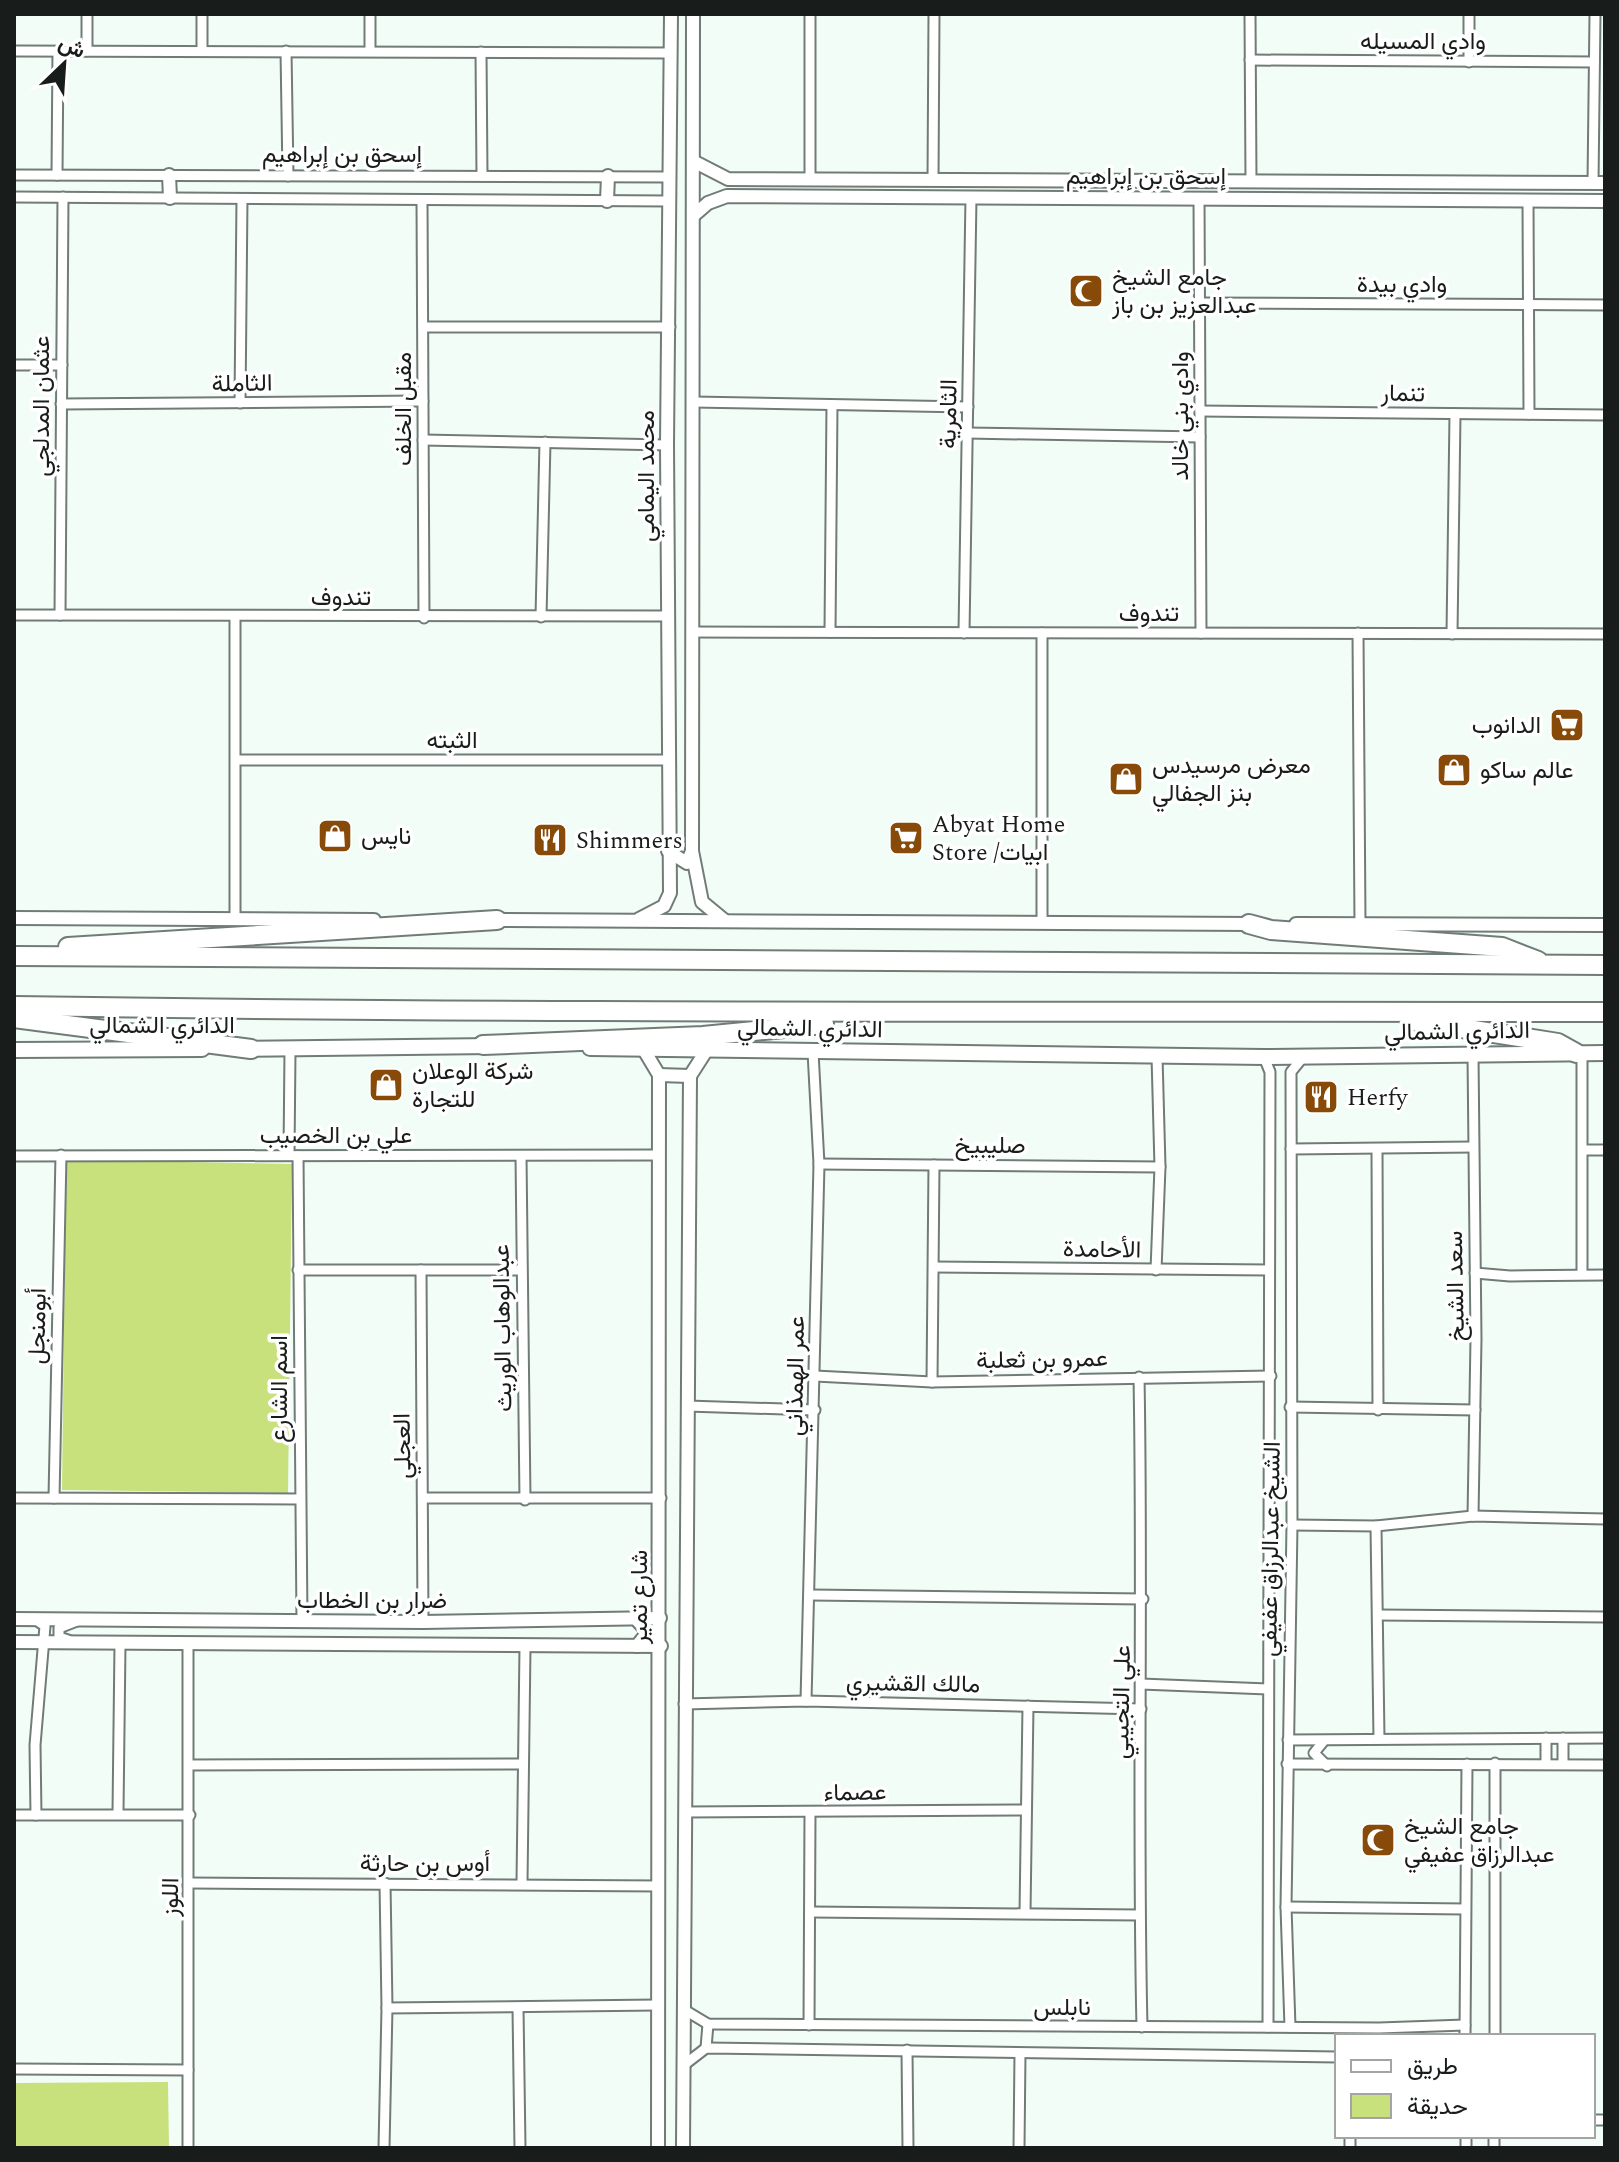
<svg xmlns="http://www.w3.org/2000/svg" width="1619" height="2162" viewBox="0 0 1619 2162" font-family="Spectral,Vazirmatn,serif">
	<style>
		.green { fill: #c8e17d }
		.lines { fill: none; stroke-linecap: round; stroke-linejoin: round }
		.minor-casing { stroke: #717c76; stroke-width: 13 }
		.tertiary-casing { stroke: #717c76; stroke-width: 16 }
		.primary-casing { stroke: #717c76; stroke-width: 18 }
		.motorway-casing { stroke: #717c76; stroke-width: 22 }
		.minor { stroke: #fff; stroke-width: 9 }
		.tertiary { stroke: #fff; stroke-width: 12 }
		.primary { stroke: #fff; stroke-width: 14 }
		.motorway { stroke: #fff; stroke-width: 18 }
		.labels { text-anchor: middle; stroke-width: 7; stroke-linejoin: round; paint-order: stroke }
		.street-label { font-size: 24px; fill: #181c1a; stroke: #fff }
		.poi-label { font-size: 24px; fill: #181c1a; stroke: #fff; text-anchor: start }
	</style>
	<rect width="100%" height="100%" fill="#f1fdf6"/>
	<g class="green">
		<path d="M66,1160L292,1164L288,1493L62,1490Z"/>
		<path d="M168,2082L169,2148H14V2083Z"/>
	</g>
	<g class="lines">
		<g class="minor-casing">
			<g id="minor">
				<path d="M87,14V51"/>
				<path d="M810,14V179"/>
				<path d="M1250,14L1251,181"/>
				<path d="M14,51L671,53"/>
				<path d="M202,51V14"/>
				<path d="M286,51L288,176"/>
				<path d="M370,51V14"/>
				<path d="M481,52L482,176"/>
				<path d="M1250,60L1594,62"/>
				<path d="M1469,62V14"/>
				<path d="M14,175L670,177"/>
				<path d="M57,175L58,51"/>
				<path d="M933,180L934,14"/>
				<path d="M1593,183L1595,14"/>
				<path d="M14,197L670,201"/>
				<path d="M1199,198L1201,633"/>
				<path d="M422,200L424,618"/>
				<path d="M1528,200L1529,414"/>
				<path d="M1200,303L1605,305"/>
				<path d="M423,327H670"/>
				<path d="M14,365H62"/>
				<path d="M693,402L968,407"/>
				<path d="M240,403L242,199"/>
				<path d="M61,404L423,401"/>
				<path d="M1200,411L1605,415"/>
				<path d="M967,433L1200,437"/>
				<path d="M423,440L667,445"/>
				<path d="M14,615L667,616"/>
				<path d="M60,615L63,197"/>
				<path d="M235,616V919"/>
				<path d="M541,617L545,442"/>
				<path d="M692,632L1605,634"/>
				<path d="M830,632L832,405"/>
				<path d="M964,633L971,197"/>
				<path d="M1358,633L1360,924"/>
				<path d="M1452,634L1455,414"/>
				<path d="M236,760H668"/>
				<path d="M1042,923V633"/>
				<path d="M1473,1055L1476,1339L1473,1516"/>
				<path d="M1264,1057L1270,1072L1268,2027"/>
				<path d="M1291,1149L1473,1147"/>
				<path d="M1377,1150L1378,1410"/>
				<path d="M1584,1150H1605"/>
				<path d="M289,1155L290,1051"/>
				<path d="M14,1156L659,1155"/>
				<path d="M298,1156L302,1622"/>
				<path d="M521,1156L525,1500"/>
				<path d="M819,1164L1160,1167"/>
				<path d="M934,1267L1269,1270"/>
				<path d="M298,1270H521"/>
				<path d="M421,1270L423,1622"/>
				<path d="M1156,1270L1160,1167L1157,1056"/>
				<path d="M1475,1273L1510,1276L1605,1275"/>
				<path d="M1582,1274V1053"/>
				<path d="M815,1376L932,1382L1271,1376"/>
				<path d="M1139,1377C1143,1594 1137,1810 1142,2027"/>
				<path d="M932,1382L934,1165"/>
				<path d="M687,1406L815,1410"/>
				<path d="M1290,1407L1475,1410"/>
				<path d="M14,1498L299,1499"/>
				<path d="M54,1498L61,1155"/>
				<path d="M423,1498H661"/>
				<path d="M1292,1525L1376,1526L1473,1516L1605,1519"/>
				<path d="M1376,1526L1379,1739"/>
				<path d="M811,1595L1143,1599"/>
				<path d="M1378,1615L1605,1617"/>
				<path d="M36,1620L45,1626L35,1745L36,1815"/>
				<path d="M68,1640L59,1637V1628L77,1621"/>
				<path d="M1141,1684L1268,1689"/>
				<path d="M806,1701L819,1164L813,1052"/>
				<path d="M684,1704L806,1701L1141,1709"/>
				<path d="M1288,1740L1605,1738"/>
				<path d="M1323,1742L1314,1753L1327,1766"/>
				<path d="M1546,1763V1738"/>
				<path d="M1563,1763V1738"/>
				<path d="M1287,1764L1605,1765"/>
				<path d="M189,1765L523,1764"/>
				<path d="M118,1812L120,1645"/>
				<path d="M686,1812L1024,1810"/>
				<path d="M14,1815H190"/>
				<path d="M190,1883L659,1886"/>
				<path d="M522,1883L525,1647"/>
				<path d="M1286,1907L1465,1909"/>
				<path d="M811,1912L1139,1915"/>
				<path d="M1025,1913L1028,1706"/>
				<path d="M387,2008L657,2005"/>
				<path d="M518,2008L520,2148"/>
				<path d="M683,2009L708,2024L1379,2028L1465,2025"/>
				<path d="M809,2025L810,1813"/>
				<path d="M1290,2027L1286,1907L1292,1525L1291,1072L1304,1056"/>
				<path d="M1465,2036L1467,1764"/>
				<path d="M1495,2036V1763"/>
				<path d="M706,2048L708,2024"/>
				<path d="M907,2050L908,2148"/>
				<path d="M684,2065L706,2048L1337,2057"/>
				<path d="M14,2069L188,2070"/>
				<path d="M1593,2120H1605"/>
				<path d="M1350,2136V2148"/>
				<path d="M1466,2136V2148"/>
				<path d="M188,2148V1646"/>
				<path d="M384,2148L387,2008L385,1883"/>
				<path d="M1019,2148L1020,2053"/>
				<path d="M1494,2148V2136"/>
			</g>
		</g>
		<g class="tertiary-casing">
			<g id="tertiary">
				<path d="M693,14L692,851L702,902L725,921"/>
				<path d="M693,161L728,179L1605,183"/>
				<path d="M169,175L170,198"/>
				<path d="M607,201L608,176"/>
				<path d="M693,216L708,203L727,196L1605,201"/>
				<path d="M668,851L687,863L692,851"/>
				<path d="M14,918L374,920"/>
				<path d="M639,919L664,906L670,893L667,445L671,14"/>
				<path d="M492,920L1254,924"/>
				<path d="M1296,924L1605,925"/>
				<path d="M644,1050L659,1075L658,2148"/>
				<path d="M659,1075L690,1076"/>
				<path d="M14,1619L423,1622L660,1618"/>
				<path d="M636,1619L648,1632L637,1646"/>
				<path d="M14,1642L661,1646"/>
				<path d="M683,2148L690,1076L706,1051"/>
			</g>
		</g>
		<g class="primary-casing">
			<g id="primary">
				<path d="M590,1048L1264,1057L1605,1053"/>
				<path d="M242,1049L493,1046"/>
				<path d="M14,1050L202,1049"/>
			</g>
		</g>
		<g class="motorway-casing">
			<g id="motorway">
				<path d="M1249,924L1271,930L1502,947L1538,961"/>
				<path d="M68,947L497,920"/>
				<path d="M14,956L1605,965"/>
				<path d="M14,1006C544,1014 1075,1011 1605,1012"/>
				<path d="M14,1018L251,1049"/>
				<path d="M1410,1020L1558,1043L1576,1053"/>
				<path d="M483,1045L703,1036L824,1024"/>
			</g>
		</g>
		<use href="#minor" class="minor"/>
		<use href="#tertiary" class="tertiary"/>
		<use href="#primary" class="primary"/>
		<use href="#motorway" class="motorway"/>
	</g>
	<defs>
		<g id="mosque-square" transform="scale(1.8)"><rect x="-9" y="-9" width="18" height="18" rx="4" fill="#874a08" stroke="#fff"/><path d="M3.5-4.9A6 6 0 1 0 3.5 4.9A5 5 0 1 1 3.5-4.9Z" fill="#fff"/></g>
		<g id="supermarket-square" transform="scale(1.8)"><rect x="-9" y="-9" width="18" height="18" rx="4" fill="#874a08" stroke="#fff"/><path d="M-6-5.5h2.5l.6 2H6L4.5 2H-2.5L-4.4-4H-6ZM-1.5 3.2a1.3 1.3 0 1 0 .1 0ZM3 3.2a1.3 1.3 0 1 0 .1 0Z" fill="#fff"/></g>
		<g id="shop-square" transform="scale(1.8)"><rect x="-9" y="-9" width="18" height="18" rx="4" fill="#874a08" stroke="#fff"/><path d="M-5-2.5h2.3a2.7 3.5 0 0 1 5.4 0H5L5.5 6h-11ZM-1.5-2.5h3a1.5 2.3 0 0 0-3 0Z" fill="#fff"/></g>
		<g id="restaurant-square" transform="scale(1.8)"><rect x="-9" y="-9" width="18" height="18" rx="4" fill="#874a08" stroke="#fff"/><path d="M-5-6h1v4h1v-4h1v4h1v-4h1v5L-1.5 .5V6h-2V.5L-5-1ZM5-6V6H3V1.5H1.5Q1.5-4 5-6Z" fill="#fff"/></g>
	</defs>
	<g fill-rule="evenodd">
		<use href="#mosque-square" x="1086" y="291"/>
		<use href="#supermarket-square" x="1567" y="725"/>
		<use href="#shop-square" x="1454" y="770"/>
		<use href="#shop-square" x="1126" y="779"/>
		<use href="#shop-square" x="335" y="836"/>
		<use href="#supermarket-square" x="906" y="838"/>
		<use href="#restaurant-square" x="550" y="840"/>
		<use href="#shop-square" x="386" y="1085"/>
		<use href="#restaurant-square" x="1321" y="1097"/>
		<use href="#mosque-square" x="1378" y="1840"/>
	</g>
	<g class="labels">
		<g class="street-label">
			<text x="1423" y="49">وادي المسيله</text>
			<text x="342" y="162">إسحق بن إبراهيم</text>
			<text x="1146" y="184">إسحق بن إبراهيم</text>
			<text x="1402" y="292">وادي بيدة</text>
			<text transform="translate(242 383) rotate(-1)" y="8">الثاملة</text>
			<text transform="translate(1403 393) rotate(1)" y="8">تنمار</text>
			<text transform="translate(41 406) rotate(-90)" y="8">عثمان المدلجي</text>
			<text transform="translate(403 409) rotate(-90)" y="8">مقبل الخلف</text>
			<text transform="translate(948 414) rotate(-89)" y="8">الثامرية</text>
			<text transform="translate(1180 416) rotate(-90)" y="8">وادي بني خالد</text>
			<text transform="translate(646 476) rotate(-90)" y="8">محمد اليمامي</text>
			<text x="341" y="605">تندوف</text>
			<text x="1149" y="621">تندوف</text>
			<text x="452" y="748">الثبته</text>
			<text x="162" y="1033">الدائري الشمالي</text>
			<text transform="translate(810 1028) rotate(1)" y="8">الدائري الشمالي</text>
			<text transform="translate(1457 1031) rotate(-1)" y="8">الدائري الشمالي</text>
			<text x="336" y="1143">علي بن الخصيب</text>
			<text x="990" y="1153">صليبيخ</text>
			<text transform="translate(1102 1249) rotate(1)" y="8">الأحامدة</text>
			<text transform="translate(1455 1286) rotate(-91)" y="8">سعد الشيخ</text>
			<text transform="translate(37 1326) rotate(-89)" y="8">أبومنجل</text>
			<text transform="translate(502 1328) rotate(-91)" y="8">عبدالوهاب الوريث</text>
			<text transform="translate(1042 1359) rotate(-1)" y="8">عمرو بن ثعلبة</text>
			<text transform="translate(795 1376) rotate(-89)" y="8">عمر الهمذاني</text>
			<text transform="translate(279 1389) rotate(-90)" y="8">اسم الشارع</text>
			<text transform="translate(402 1446) rotate(-91)" y="8">العجلي</text>
			<text transform="translate(1270 1549) rotate(-89)" y="8">الشيخ عبدالرزاق عفيفي</text>
			<text transform="translate(639 1597) rotate(-90)" y="8">شارع تمير</text>
			<text x="372" y="1608">ضرار بن الخطاب</text>
			<text transform="translate(913 1683) rotate(1)" y="8">مالك القشيري</text>
			<text transform="translate(1121 1702) rotate(-89)" y="8">علي التجيبي</text>
			<text transform="translate(855 1792) rotate(-1)" y="8">عصماء</text>
			<text x="425" y="1871">أوس بن حارثة</text>
			<text transform="translate(170 1897) rotate(-89)" y="8">اللوز</text>
			<text x="1062" y="2015">نابلس</text>
		</g>
		<g class="poi-label">
			<text x="1112" y="285">جامع الشيخ<tspan x="1112" dy="28">عبدالعزيز بن باز</tspan></text>
			<text x="1541" y="733" text-anchor="end">الدانوب</text>
			<text x="1152" y="773">معرض مرسيدس<tspan x="1152" dy="28">بنز الجفالي</tspan></text>
			<text x="1480" y="778">عالم ساكو</text>
			<text x="932" y="832">Abyat Home<tspan x="932" dy="28">Store /ابيات</tspan></text>
			<text x="361" y="844">نايس</text>
			<text x="576" y="848">Shimmers</text>
			<text x="412" y="1079">شركة الوعلان<tspan x="412" dy="28">للتجارة</tspan></text>
			<text x="1347" y="1105">Herfy</text>
			<text x="1404" y="1834">جامع الشيخ<tspan x="1404" dy="28">عبدالرزاق عفيفي</tspan></text>
		</g>
	</g>
	<rect width="1619" height="2162" fill="none" stroke="#181c1a" stroke-width="32"/>
	<rect x="1335" y="2034" width="260" height="104" fill="#ffffff" stroke="#a3a4a3" stroke-width="2"/>
	<rect x="1351" y="2060" width="40" height="12" fill="#ffffff" stroke="#a3a4a3" stroke-width="2"/>
	<text x="1407" y="2074" font-size="24" fill="#181c1a">طريق</text>
	<rect x="1351" y="2094" width="40" height="24" fill="#c8e17d" stroke="#a3a4a3" stroke-width="2"/>
	<text x="1407" y="2114" font-size="24" fill="#181c1a">حديقة</text>
	<g transform="translate(64 64) rotate(25)" stroke="#ffffff" stroke-width="6" paint-order="stroke">
	<path d="M0-6L14 30L0 20L-14 30Z" fill="#181c1a"/>
	<text y="-12" font-size="22" font-weight="bold" text-anchor="middle" fill="#181c1a">ش</text>
	</g>
</svg>
